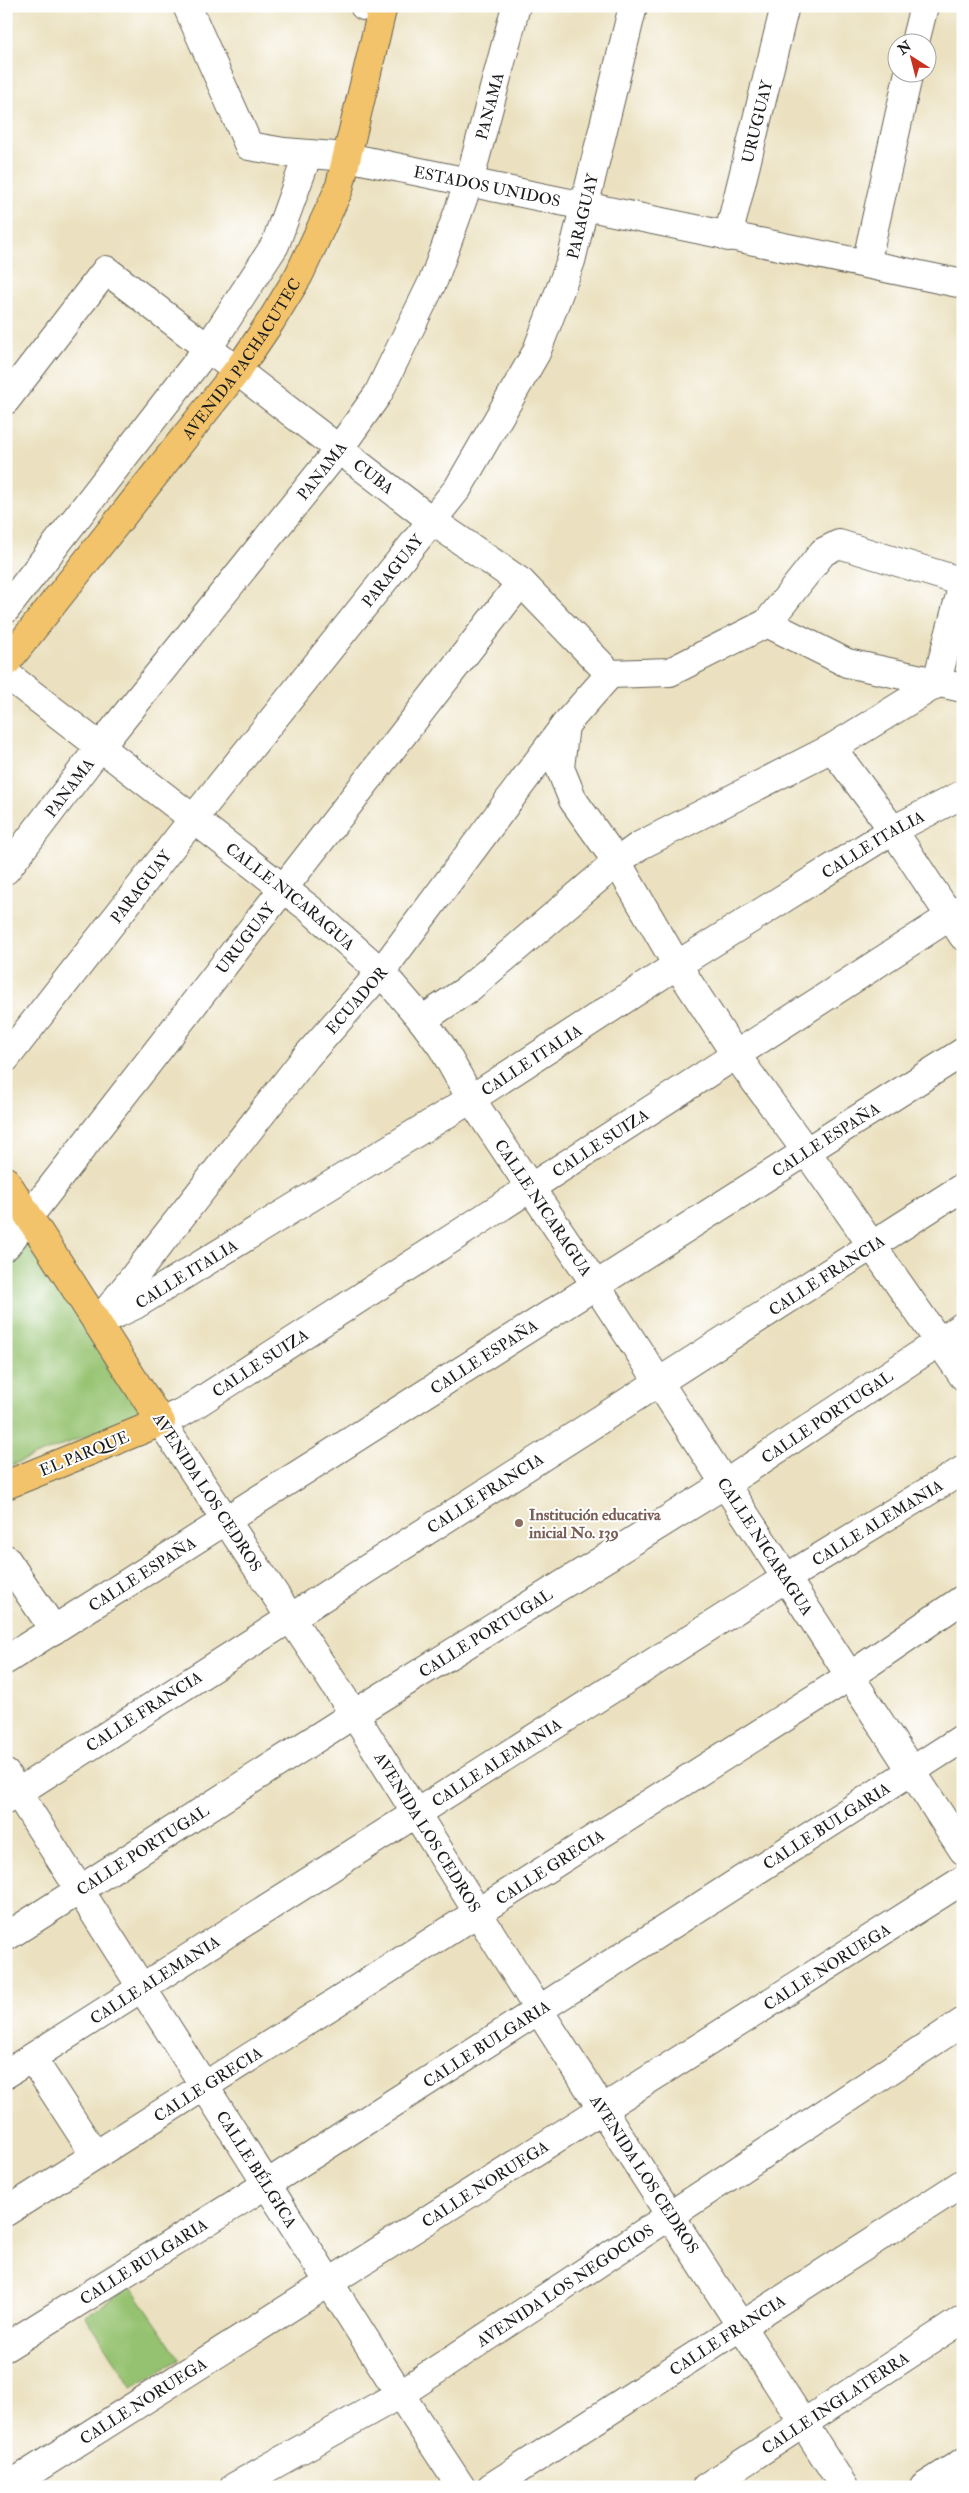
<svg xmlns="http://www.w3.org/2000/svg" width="969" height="2493" viewBox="0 0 969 2493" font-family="'IM FELL Double Pica',serif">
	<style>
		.green { fill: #95c270; stroke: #586f46 }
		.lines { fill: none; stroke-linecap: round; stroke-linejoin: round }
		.minor-casing { stroke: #646155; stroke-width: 30 }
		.major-casing { stroke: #646155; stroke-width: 30 }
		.minor { stroke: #fff; stroke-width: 28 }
		.major { stroke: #f2c36a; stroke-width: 28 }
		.education-dot { fill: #8d6e63; stroke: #fff; stroke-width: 2 }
		.labels { text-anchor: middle; stroke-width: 4; stroke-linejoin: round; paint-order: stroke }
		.street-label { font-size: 16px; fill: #1c1c1c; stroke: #fff }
		.education-label { font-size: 16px; font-weight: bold; fill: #785e54; stroke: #fff; text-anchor: start }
	</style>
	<rect width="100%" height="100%" fill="#fff"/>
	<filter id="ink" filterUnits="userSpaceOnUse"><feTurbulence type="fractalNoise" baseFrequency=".02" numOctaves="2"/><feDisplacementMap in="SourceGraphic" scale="10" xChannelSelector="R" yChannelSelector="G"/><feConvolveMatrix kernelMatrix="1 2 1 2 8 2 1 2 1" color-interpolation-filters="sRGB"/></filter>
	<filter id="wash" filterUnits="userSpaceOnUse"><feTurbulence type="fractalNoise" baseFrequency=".0096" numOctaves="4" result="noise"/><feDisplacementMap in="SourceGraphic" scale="20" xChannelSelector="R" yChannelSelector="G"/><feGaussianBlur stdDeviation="1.12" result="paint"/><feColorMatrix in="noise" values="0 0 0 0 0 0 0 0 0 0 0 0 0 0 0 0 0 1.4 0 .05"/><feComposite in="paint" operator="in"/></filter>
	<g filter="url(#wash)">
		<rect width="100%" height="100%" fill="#ebe1c0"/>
		<g class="green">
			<path d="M28,1231L143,1414L6,1467V1259Z"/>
			<path d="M131,2287L180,2359L132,2388L85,2316Z"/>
		</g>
	</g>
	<g filter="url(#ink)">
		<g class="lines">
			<g class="minor-casing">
				<g id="minor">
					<path id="s1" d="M187,6L249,146L284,152L347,157L963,284"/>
					<path d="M364,6L382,10"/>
					<path d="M915,42L924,6"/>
					<path id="s2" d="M728,237L785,6"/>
					<path d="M866,264L909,72"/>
					<path id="s3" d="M6,400L106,270L431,520L521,582L610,674"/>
					<path d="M6,609L208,348L275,245L308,154"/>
					<path d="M767,623L847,663L963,688"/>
					<path id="s4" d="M6,674L310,909L381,972L422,1020L442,1047L471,1099L595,1284L963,1850"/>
					<path d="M610,674L670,672L767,623L823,552L839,544L963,582"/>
					<path d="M565,725L560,768L573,800L617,862L677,965L735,1054L806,1151L963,1376"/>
					<path d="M832,748L893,830L963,936"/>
					<path id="s5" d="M6,870L100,747L339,449L378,394L434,279L469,182L516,6"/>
					<path d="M422,1020L468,989L617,862L639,846L832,748L936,684L963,584"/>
					<path id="s6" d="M6,1058L194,818L458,488L536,353L571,261L633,6"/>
					<path id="s7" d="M6,1246L521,582"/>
					<path id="s8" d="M100,1320L306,1057L381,972L565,725L610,674"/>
					<path id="s9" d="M97,1323L135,1305L471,1099L677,965L893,830L963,794"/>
					<path d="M6,1559L54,1630"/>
					<path id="s10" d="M6,1660L963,1052"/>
					<path id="s11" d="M6,1774L400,2394L461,2487"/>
					<path id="s12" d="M6,1800C324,1593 645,1393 963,1187"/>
					<path id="s13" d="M6,1937L354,1714L725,1484L963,1326"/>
					<path d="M32,2058L95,2155"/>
					<path id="s14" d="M6,2074L786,1578L963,1470"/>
					<path id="s15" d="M6,2212L850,1676L963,1599"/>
					<path id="s16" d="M6,2347L267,2184L963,1738"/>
					<path id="s17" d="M7,2487L963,1880"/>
					<path id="s18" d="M234,2487L400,2394L963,2022"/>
					<path id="s19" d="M491,2487L963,2183"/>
					<path id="s20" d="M706,2487L963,2319"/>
					<path id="s21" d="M844,2487L538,2009L354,1714L161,1422L185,1411L963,908"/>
					<path d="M924,2487L963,2462"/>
				</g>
			</g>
			<g class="major-casing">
				<g id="major">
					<path id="s22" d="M6,663L237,371L271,321L299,275L339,189L383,6"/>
					<path d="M6,1181L161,1422L6,1485"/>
				</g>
			</g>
			<use href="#minor" class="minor"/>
			<use href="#major" class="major"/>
		</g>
	</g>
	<circle class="education-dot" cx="519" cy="1523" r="5"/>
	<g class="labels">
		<g class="street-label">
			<text dy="6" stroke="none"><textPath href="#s5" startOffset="914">PANAMA</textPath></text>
			<text dy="6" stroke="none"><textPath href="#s2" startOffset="119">URUGUAY</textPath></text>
			<text dy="6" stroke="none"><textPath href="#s1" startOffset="395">ESTADOS UNIDOS</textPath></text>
			<text dy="6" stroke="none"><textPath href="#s6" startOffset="1028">PARAGUAY</textPath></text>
			<text dy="6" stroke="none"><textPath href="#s22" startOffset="385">AVENIDA PACHACUTEC</textPath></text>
			<text dy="6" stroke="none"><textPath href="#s5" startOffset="509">PANAMA</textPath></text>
			<text dy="6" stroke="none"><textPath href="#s3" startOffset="502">CUBA</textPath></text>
			<text dy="6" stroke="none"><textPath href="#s6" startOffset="622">PARAGUAY</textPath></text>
			<text dy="6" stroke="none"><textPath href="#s5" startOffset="104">PANAMA</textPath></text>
			<text dy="6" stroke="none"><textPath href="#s9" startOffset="912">CALLE ITALIA</textPath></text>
			<text dy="6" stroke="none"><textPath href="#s6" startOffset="218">PARAGUAY</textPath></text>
			<text dy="6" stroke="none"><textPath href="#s4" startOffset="361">CALLE NICARAGUA</textPath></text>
			<text dy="6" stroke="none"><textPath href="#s7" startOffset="390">URUGUAY</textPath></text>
			<text dy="6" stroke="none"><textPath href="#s8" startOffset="410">ECUADOR</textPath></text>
			<text dy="6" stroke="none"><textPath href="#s9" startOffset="508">CALLE ITALIA</textPath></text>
			<text dy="6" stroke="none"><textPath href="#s10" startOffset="971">CALLE ESPAÑA</textPath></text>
			<text dy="6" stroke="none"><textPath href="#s21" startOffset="1786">CALLE SUIZA</textPath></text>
			<text dy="6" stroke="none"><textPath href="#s4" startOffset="766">CALLE NICARAGUA</textPath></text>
			<text dy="6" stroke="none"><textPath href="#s9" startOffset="102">CALLE ITALIA</textPath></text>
			<text dy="6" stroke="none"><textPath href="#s12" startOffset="974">CALLE FRANCIA</textPath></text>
			<text dy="6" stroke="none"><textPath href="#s10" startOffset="566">CALLE ESPAÑA</textPath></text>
			<text dy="6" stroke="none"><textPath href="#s21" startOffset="1381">CALLE SUIZA</textPath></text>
			<text dy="6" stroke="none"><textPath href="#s13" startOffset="972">CALLE PORTUGAL</textPath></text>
			<text transform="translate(84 1453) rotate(-22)" y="6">EL PARQUE</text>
			<text transform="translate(208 1492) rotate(57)" y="6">AVENIDA LOS CEDROS</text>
			<text dy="6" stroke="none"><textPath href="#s12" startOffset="569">CALLE FRANCIA</textPath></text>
			<text dy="6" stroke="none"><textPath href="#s14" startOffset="1031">CALLE ALEMANIA</textPath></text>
			<text dy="6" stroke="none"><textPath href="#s4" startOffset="1171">CALLE NICARAGUA</textPath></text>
			<text dy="6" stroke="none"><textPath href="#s10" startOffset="161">CALLE ESPAÑA</textPath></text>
			<text dy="6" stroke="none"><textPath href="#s13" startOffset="568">CALLE PORTUGAL</textPath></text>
			<text dy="6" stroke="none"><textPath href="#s12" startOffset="164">CALLE FRANCIA</textPath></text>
			<text dy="6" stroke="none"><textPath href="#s14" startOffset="581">CALLE ALEMANIA</textPath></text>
			<text dy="6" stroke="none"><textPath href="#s16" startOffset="972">CALLE BULGARIA</textPath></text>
			<text transform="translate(428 1832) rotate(58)" y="6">AVENIDA LOS CEDROS</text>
			<text dy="6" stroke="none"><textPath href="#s13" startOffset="162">CALLE PORTUGAL</textPath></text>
			<text dy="6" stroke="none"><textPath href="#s15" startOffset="644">CALLE GRECIA</textPath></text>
			<text dy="6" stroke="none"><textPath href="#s17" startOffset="971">CALLE NORUEGA</textPath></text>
			<text dy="6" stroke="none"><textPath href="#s14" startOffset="176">CALLE ALEMANIA</textPath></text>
			<text dy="6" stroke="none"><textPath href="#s16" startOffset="568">CALLE BULGARIA</textPath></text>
			<text dy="6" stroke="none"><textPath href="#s15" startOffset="239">CALLE GRECIA</textPath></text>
			<text dy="6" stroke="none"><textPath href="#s11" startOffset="468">CALLE BÉLGICA</textPath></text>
			<text transform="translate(645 2174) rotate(57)" y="6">AVENIDA LOS CEDROS</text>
			<text dy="6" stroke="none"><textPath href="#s17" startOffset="566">CALLE NORUEGA</textPath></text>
			<text dy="6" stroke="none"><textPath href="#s16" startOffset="162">CALLE BULGARIA</textPath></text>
			<text dy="6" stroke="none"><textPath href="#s18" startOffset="388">AVENIDA LOS NEGOCIOS</textPath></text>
			<text dy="6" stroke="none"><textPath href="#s19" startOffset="281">CALLE FRANCIA</textPath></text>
			<text dy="6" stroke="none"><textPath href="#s17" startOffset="161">CALLE NORUEGA</textPath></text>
			<text dy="6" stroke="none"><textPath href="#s20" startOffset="154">CALLE INGLATERRA</textPath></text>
		</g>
		<g class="education-label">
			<text x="529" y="1520">Institución educativa<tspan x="529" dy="18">inicial No. 139</tspan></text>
		</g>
	</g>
	<rect width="969" height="2493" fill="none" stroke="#fff" stroke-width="25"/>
	<g transform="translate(912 58) rotate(324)"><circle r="24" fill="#ffffff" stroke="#a4a4a4"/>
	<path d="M0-4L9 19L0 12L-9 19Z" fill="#c8321e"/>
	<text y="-8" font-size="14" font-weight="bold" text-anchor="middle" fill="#1c1c1c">N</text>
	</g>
</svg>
